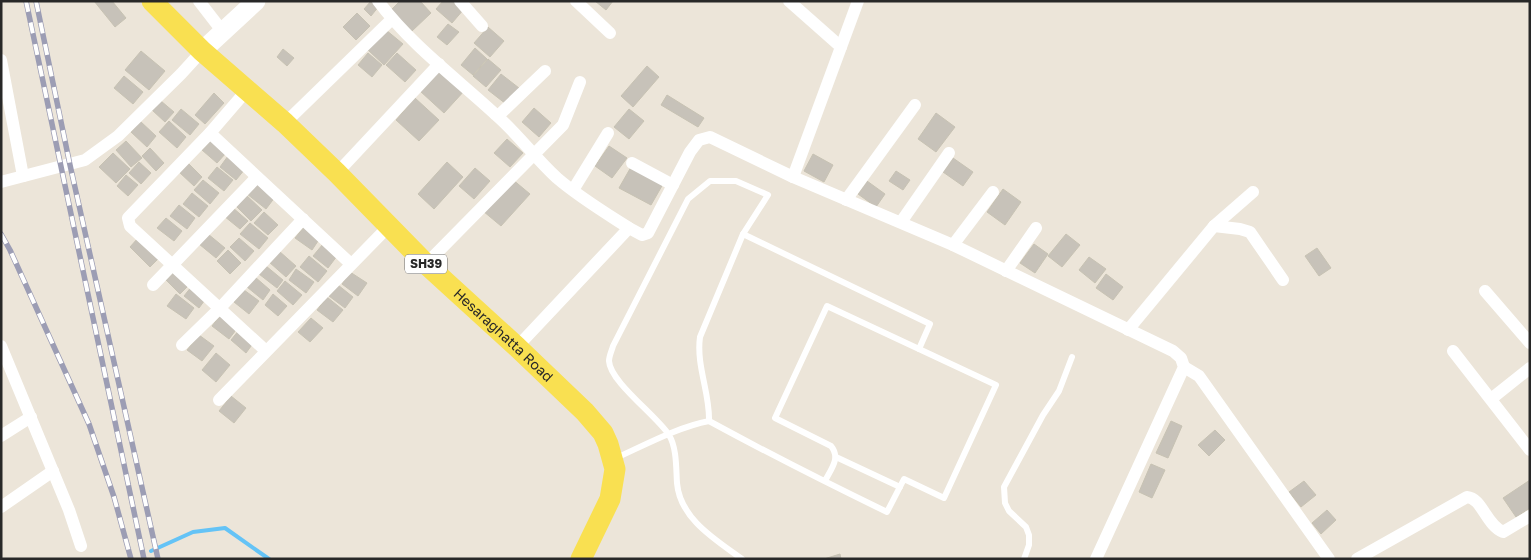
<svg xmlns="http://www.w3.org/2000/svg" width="1531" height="560" viewBox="0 0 1531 560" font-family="'Golos Text',sans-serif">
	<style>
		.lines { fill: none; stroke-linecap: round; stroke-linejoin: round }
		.stream { stroke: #64c3f6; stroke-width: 4 }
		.building { fill: #c7c2b9; stroke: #c7c2b3 }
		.lane { stroke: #fff; stroke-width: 6 }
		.street { stroke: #fff; stroke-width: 12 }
		.secondary { stroke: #fff; stroke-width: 19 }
		.primary { stroke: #f9e051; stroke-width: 21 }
		.rail-casing { stroke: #9c9db4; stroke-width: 5.5 }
		.rail { stroke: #fff; stroke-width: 4; stroke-dasharray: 11; stroke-linecap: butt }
		.labels { text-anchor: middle; stroke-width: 4; stroke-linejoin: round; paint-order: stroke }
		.shield { fill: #fff; stroke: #686868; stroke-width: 1 }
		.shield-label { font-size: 12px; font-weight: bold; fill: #282828 }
		.street-label { font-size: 14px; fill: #282828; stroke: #fff }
	</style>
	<rect width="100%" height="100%" fill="#ece5d9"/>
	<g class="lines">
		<path class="stream" d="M151,551L193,532L225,528L269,559"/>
	</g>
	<g class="building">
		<path d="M94,1H112L126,18L115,27Z"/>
		<path d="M371,1H373L379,6L371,16L364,9Z"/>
		<path d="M400,1H420L431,13L412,31L391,10Z"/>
		<path d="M443,1H456L464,9L452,23L436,9Z"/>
		<path d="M595,1H613L606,10Z"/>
		<path d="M357,13L370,26L356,40L343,27Z"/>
		<path d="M448,24L459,32L447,45L437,37Z"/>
		<path d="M488,27L504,41L490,57L474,43Z"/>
		<path d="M386,30L403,44L384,65L368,50Z"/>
		<path d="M475,48L487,59L473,75L461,65Z"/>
		<path d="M283,49L294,58L287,66L277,57Z"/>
		<path d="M141,51L165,71L149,90L125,70Z"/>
		<path d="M368,53L382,65L372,77L358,65Z"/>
		<path d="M397,53L416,70L405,82L386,65Z"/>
		<path d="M488,59L501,70L486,87L473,76Z"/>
		<path d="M647,66L659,77L633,107L621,96Z"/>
		<path d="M440,68L465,90L444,113L420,91Z"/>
		<path d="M501,74L519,88L506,104L488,90Z"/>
		<path d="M124,76L143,92L133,104L114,88Z"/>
		<path d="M214,93L224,103L205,124L195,115Z"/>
		<path d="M667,95L704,118L698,127L661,105Z"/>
		<path d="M415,98L439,120L419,141L396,120Z"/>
		<path d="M161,101L174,112L165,122L152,110Z"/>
		<path d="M534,108L551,123L539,137L522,122Z"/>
		<path d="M181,109L199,124L190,135L172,120Z"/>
		<path d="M629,109L644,121L629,139L614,127Z"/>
		<path d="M936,113L955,127L936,152L918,139Z"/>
		<path d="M140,121L156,136L147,147L131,132Z"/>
		<path d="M169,121L186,137L177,148L159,132Z"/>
		<path d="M507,139L523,153L510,167L494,153Z"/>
		<path d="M211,140L226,153L217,163L202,150Z"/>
		<path d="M126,141L142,158L131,167L116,150Z"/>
		<path d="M609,146L627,158L612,178L595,166Z"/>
		<path d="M150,148L164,163L156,171L142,156Z"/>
		<path d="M113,153L130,169L116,183L99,167Z"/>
		<path d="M813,154L833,165L824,182L804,171Z"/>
		<path d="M228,156L245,169L236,180L220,167Z"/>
		<path d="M953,158L973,172L963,186L943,172Z"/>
		<path d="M139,162L151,173L141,184L129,173Z"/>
		<path d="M447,162L463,177L434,209L418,194Z"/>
		<path d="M188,163L202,177L194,186L179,172Z"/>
		<path d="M217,167L233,180L224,191L208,178Z"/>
		<path d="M631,167L663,184L651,205L619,188Z"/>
		<path d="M475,168L490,181L474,199L459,186Z"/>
		<path d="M896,171L910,180L903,190L889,181Z"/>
		<path d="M126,175L138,185L128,196L117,186Z"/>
		<path d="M512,179L530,194L501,226L483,211Z"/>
		<path d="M203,180L219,193L210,204L194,190Z"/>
		<path d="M867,181L885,194L876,207L858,194Z"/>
		<path d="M256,183L275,197L266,209L247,194Z"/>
		<path d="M1003,189L1021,202L1005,225L987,212Z"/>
		<path d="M192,193L208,206L199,217L183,204Z"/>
		<path d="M245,194L262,210L251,221L235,205Z"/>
		<path d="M179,205L195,218L187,229L170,216Z"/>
		<path d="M232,207L248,221L240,229L224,216Z"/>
		<path d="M264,212L278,225L268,235L254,223Z"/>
		<path d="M166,218L182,231L174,241L157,228Z"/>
		<path d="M250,223L268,238L259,249L240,234Z"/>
		<path d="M304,227L320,238L312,250L295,238Z"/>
		<path d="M208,234L225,248L216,258L199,244Z"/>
		<path d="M1066,234L1080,245L1062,267L1048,256Z"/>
		<path d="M138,238L159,258L150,267L130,247Z"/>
		<path d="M239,238L254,251L245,261L230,247Z"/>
		<path d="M323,244L337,256L328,268L313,256Z"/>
		<path d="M1034,244L1048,254L1035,273L1020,263Z"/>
		<path d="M1317,248L1331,268L1319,276L1305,256Z"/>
		<path d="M228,250L241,263L230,274L217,261Z"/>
		<path d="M279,251L296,266L286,277L269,262Z"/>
		<path d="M309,256L327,271L318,282L300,267Z"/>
		<path d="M1089,257L1106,269L1095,283L1079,270Z"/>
		<path d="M266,266L283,280L277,288L259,274Z"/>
		<path d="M177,269L191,283L180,294L166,280Z"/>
		<path d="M296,269L314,282L306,293L289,280Z"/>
		<path d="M350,272L367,283L358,296L342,284Z"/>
		<path d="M1106,274L1123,287L1113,300L1096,288Z"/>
		<path d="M255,277L270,290L263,300L247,287Z"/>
		<path d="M285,281L302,295L293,305L277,291Z"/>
		<path d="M338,285L353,297L345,308L329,296Z"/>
		<path d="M192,286L207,297L199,308L184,296Z"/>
		<path d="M244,290L259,301L249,314L234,302Z"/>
		<path d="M176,294L194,308L186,319L167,306Z"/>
		<path d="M273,294L287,306L278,316L265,305Z"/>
		<path d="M327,297L343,310L333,322L317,310Z"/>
		<path d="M222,313L239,326L229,339L212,326Z"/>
		<path d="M311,318L323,328L310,342L298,332Z"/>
		<path d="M239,330L254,342L246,353L231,340Z"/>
		<path d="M199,335L214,346L202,361L187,350Z"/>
		<path d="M216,353L230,365L216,382L202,370Z"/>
		<path d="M231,396L246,408L234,423L219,411Z"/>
		<path d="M1171,421L1182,426L1168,458L1156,453Z"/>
		<path d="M1215,430L1225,440L1209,456L1198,445Z"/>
		<path d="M1151,464L1165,470L1152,498L1139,492Z"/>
		<path d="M1530,480V508L1516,517L1503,498Z"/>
		<path d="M1304,481L1316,495L1301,507L1289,492Z"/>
		<path d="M1327,510L1336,520L1321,534L1312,523Z"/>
		<path d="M840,554L841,559H824Z"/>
	</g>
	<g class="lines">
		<g class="lane">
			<path d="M743,234L930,324L919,349"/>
			<path d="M709,421C768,453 827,483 887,512L904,479L944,498L996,385L827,306L775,418L831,446C841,458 831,469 825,481"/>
			<path d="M836,457L900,487"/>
			<path d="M616,458C645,445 678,427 709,421C710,393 696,366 700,337L743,234L768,195L736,181H710L688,199L613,346C612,350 609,356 609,361C610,382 657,416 669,435C677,448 676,469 677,483C680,519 716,540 742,559"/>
			<path d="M1024,559L1029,545V535L1026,527L1009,511L1005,503L1004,487L1043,415L1059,391L1072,357"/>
		</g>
		<g class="street">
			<path d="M199,1L223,32"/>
			<path d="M378,1C411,45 456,78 496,115C518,134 535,158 557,178C579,197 604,212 629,228"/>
			<path d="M460,1L482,26"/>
			<path d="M576,1L610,33"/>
			<path d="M789,1L841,47"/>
			<path d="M1,60L23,176"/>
			<path d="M247,90L210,133L128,218L130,226L266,351"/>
			<path d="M498,116L545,71"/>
			<path d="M285,123L392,19"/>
			<path d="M210,133L351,264"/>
			<path d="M632,163L673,185"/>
			<path d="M337,173L439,64"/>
			<path d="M793,177L858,1"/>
			<path d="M1,182L85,160L118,136L181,74L202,51"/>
			<path d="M573,190L608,133"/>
			<path d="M846,200L915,105"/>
			<path d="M901,222L949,153"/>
			<path d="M1214,226L1240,229L1250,232L1283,280"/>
			<path d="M953,245L993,192"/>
			<path d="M426,264L563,125L580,82"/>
			<path d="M1006,271L1036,228"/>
			<path d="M153,285L257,177"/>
			<path d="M1485,291L1530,343"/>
			<path d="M1128,330L1214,226L1253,192"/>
			<path d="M182,345L220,308L303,219"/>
			<path d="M1,346L69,510L81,546"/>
			<path d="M517,347L629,228L642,235L648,233L690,152L699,140L710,137L793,177L953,245L1173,351L1181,358L1184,367L1096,559"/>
			<path d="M1453,351L1530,450"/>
			<path d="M1184,367L1199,376L1329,559"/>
			<path d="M1491,399L1530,368"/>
			<path d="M219,400L388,227"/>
			<path d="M1,436L31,417"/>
			<path d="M1,507L53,471"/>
			<path d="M1357,559L1467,497C1482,498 1486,525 1503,532L1530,516"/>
		</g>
		<path class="secondary" d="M202,51L256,1"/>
		<path class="primary" id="s1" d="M152,1L202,51L285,123L337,173L426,264L517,347L585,412L603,433L608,444L615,469L610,499L581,559"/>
		<g class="rail-casing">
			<g id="rail">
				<path d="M26,1L144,559"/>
				<path d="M36,1L70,165L158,559"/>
				<path d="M1,234L10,250L89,424L114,497L131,559"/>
			</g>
		</g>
		<use href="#rail" class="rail"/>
	</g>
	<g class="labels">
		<rect class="shield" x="405" y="254.5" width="42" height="19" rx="4"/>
		<g class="shield-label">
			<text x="426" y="268">SH39</text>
		</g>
		<g class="street-label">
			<text dy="5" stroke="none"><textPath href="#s1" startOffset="485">Hesaraghatta Road</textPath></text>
		</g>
	</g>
	<rect width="1531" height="560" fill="none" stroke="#282828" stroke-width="5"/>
</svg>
